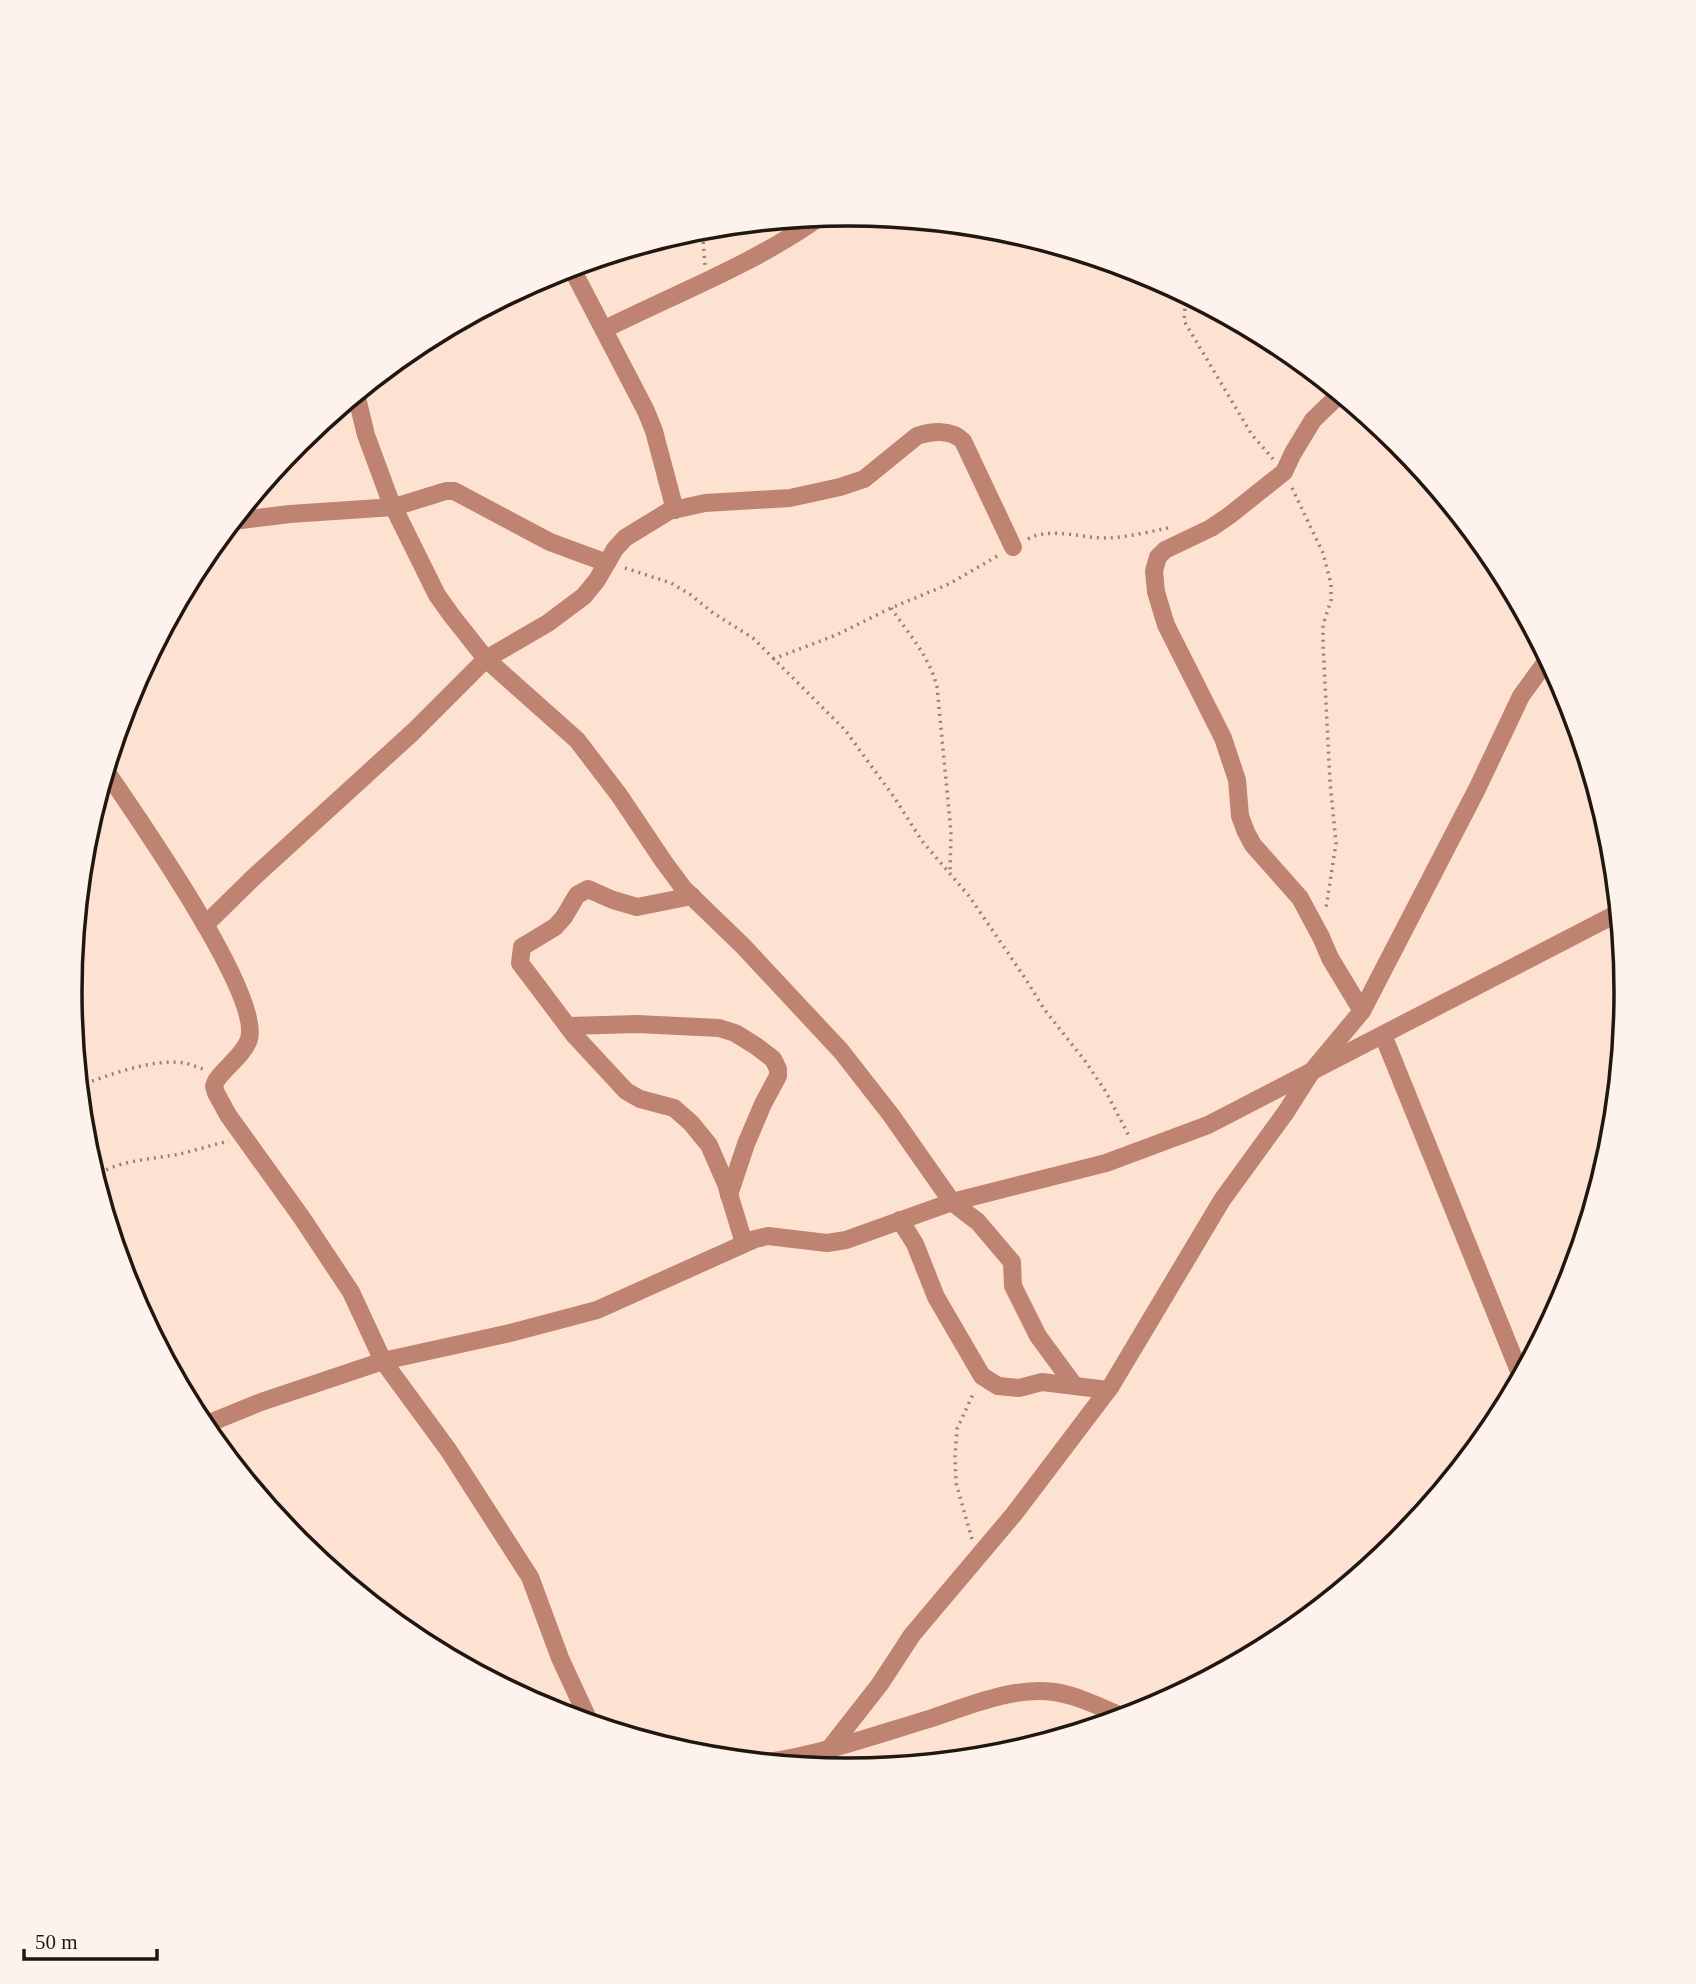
<svg xmlns="http://www.w3.org/2000/svg" width="1696" height="1984" viewBox="0 0 1696 1984" font-family="Georgia,serif">
	<style>
		.lines { fill: none; stroke-linecap: round; stroke-linejoin: round }
		.path { stroke: #958276; stroke-width: 3.5; stroke-dasharray: 2 5; stroke-linecap: butt }
		.street { stroke: #be8471; stroke-width: 18 }
		.rim { fill: none; stroke: #201711; stroke-width: 3.5 }
	</style>
	<rect width="100%" height="100%" fill="#fee2d1"/>
	<g class="lines">
		<g class="path">
			<path d="M702,228L705,265"/>
			<path d="M1186,295L1184,321L1252,435L1273,459"/>
			<path d="M1292,488L1323,553L1331,584V600L1323,625V644L1330,782L1336,843L1326,908"/>
			<path d="M1028,539C1051,526 1083,539 1108,538C1128,537 1149,532 1168,528"/>
			<path d="M625,568L671,583L691,595L713,613L753,638L845,730L894,797L922,841L969,896L1025,978L1044,1009L1085,1061L1106,1092L1130,1138"/>
			<path d="M891,608C908,633 930,657 937,687L951,832L950,872"/>
			<path d="M773,659L836,635L891,608L949,584L999,555"/>
			<path d="M79,1086C108,1075 154,1058 184,1063C191,1064 199,1068 206,1070"/>
			<path d="M95,1178C112,1160 156,1159 180,1154C196,1150 212,1145 229,1141"/>
			<path d="M187,1398L195,1411"/>
			<path d="M972,1539L956,1483L955,1457L957,1429L974,1392"/>
		</g>
		<g class="street">
			<path d="M571,267L646,411L654,431L675,510"/>
			<path d="M605,329C677,293 754,264 820,217"/>
			<path d="M356,394L366,435L390,500L437,595L452,616L486,659L577,740L619,795L664,862L684,889L743,946L841,1051L891,1115L952,1202L978,1222L1012,1262L1013,1286L1038,1336L1074,1385"/>
			<path d="M1340,394L1313,420L1293,453L1284,472L1230,515L1211,528L1165,550L1158,557L1154,571L1156,592L1166,625L1223,738L1237,780L1240,816L1246,832L1253,845L1300,898L1321,937L1330,958L1362,1011"/>
			<path d="M233,521L290,514L394,507L446,491H454L550,542L607,563"/>
			<path d="M106,771C135,814 262,994 249,1039C244,1055 225,1067 216,1081L214,1086L216,1093L228,1115L302,1218L351,1292L383,1361L449,1451L530,1577L560,1658L590,1723"/>
			<path d="M692,896L637,907L613,900L588,889L577,895L564,917L555,927L522,947L520,963L575,1036L626,1091L640,1099L674,1108L691,1123L709,1145L726,1184L744,1243"/>
			<path d="M205,925L255,876L413,732L486,659L548,623L584,596L597,580L615,549L625,538L669,511L705,503L790,498L840,487L864,479L917,436C932,431 951,429 963,441L1013,547"/>
			<path d="M568,1026L637,1024L719,1028L735,1033L756,1046L773,1059L778,1069V1076L763,1104L746,1144L729,1195"/>
			<path d="M1383,1035L1521,1376"/>
			<path d="M900,1220L915,1244L936,1297L982,1376L998,1386L1019,1388L1042,1382L1108,1390"/>
			<path d="M202,1426L261,1402L383,1361L510,1333L597,1310L755,1239L768,1236L827,1243L846,1240L952,1202L1106,1163L1208,1125L1618,913"/>
			<path d="M830,1748L880,1684L912,1635L1014,1514L1111,1386L1222,1200L1286,1112L1312,1071L1362,1011L1477,789L1521,696L1548,659"/>
			<path d="M768,1762C822,1754 876,1735 929,1719C966,1707 1014,1686 1054,1692C1077,1695 1102,1708 1124,1717"/>
		</g>
	</g>
	<path d="M0 0H1696V1984H0ZM82 992a766 766 0 1 1 1532 0a766 766 0 1 1-1532 0Z" fill="#fef3ec" fill-rule="evenodd"/>
	<path class="rim" d="M82 992a766 766 0 1 1 1532 0a766 766 0 1 1-1532 0Z"/>
	<path d="M24 1949v10h133v-10" fill="none" stroke="#201711" stroke-width="3.5"/>
	<text x="35" y="1949" font-size="21" fill="#201711" stroke="#fef3ec" stroke-width="5" paint-order="stroke">50 m</text>
</svg>
